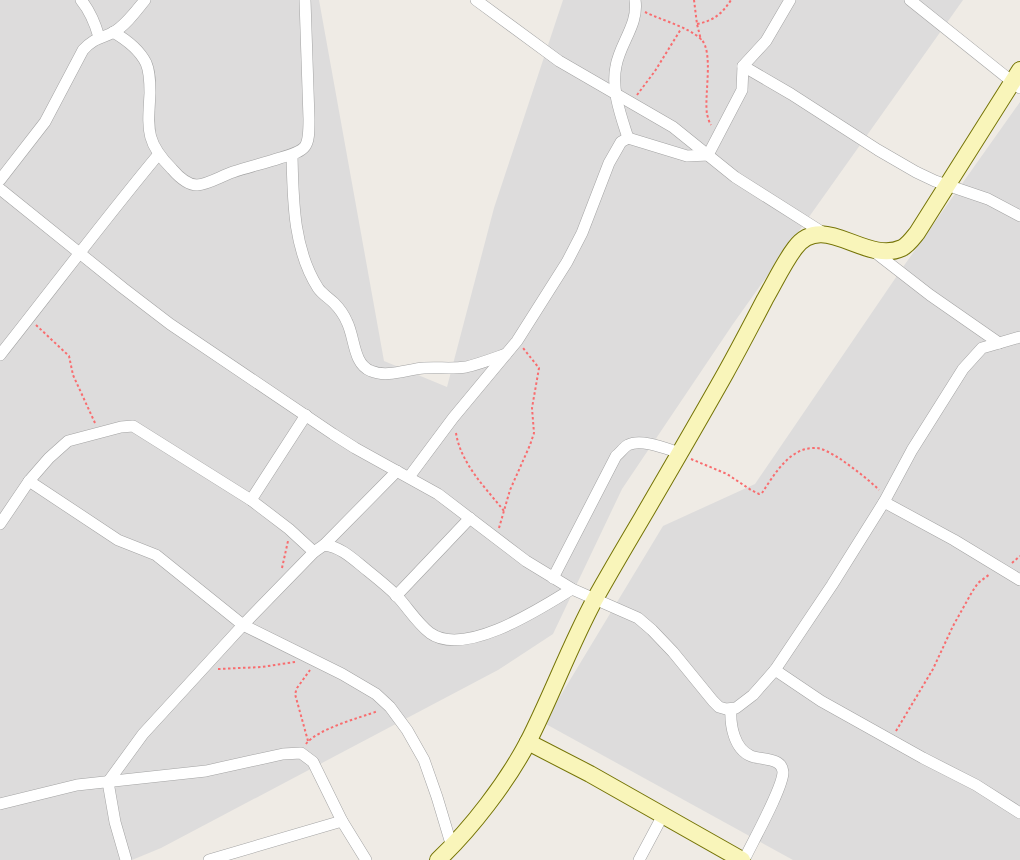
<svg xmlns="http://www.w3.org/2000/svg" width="1020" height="860" viewBox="0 0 1020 860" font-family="Figtree,sans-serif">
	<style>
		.residential { fill: #dddcdc }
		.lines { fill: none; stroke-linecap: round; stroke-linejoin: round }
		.street-casing { stroke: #a3a3a3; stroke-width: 12 }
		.secondary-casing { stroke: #757406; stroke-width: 18 }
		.path { stroke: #f86d6f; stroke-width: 2; stroke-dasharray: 2.5 2.5; stroke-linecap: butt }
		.street { stroke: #fff; stroke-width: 11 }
		.secondary { stroke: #f9f5ba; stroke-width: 16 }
	</style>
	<rect width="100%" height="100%" fill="#efebe5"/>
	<g class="residential">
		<path d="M0,0H319L384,361L447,387L494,208L563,0H963L733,324L622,489L553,634L498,670L161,848L132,860H0Z"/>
		<path d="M1020,102V860H793L544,723L663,526L755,484L903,267Z"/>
	</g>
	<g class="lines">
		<g class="street-casing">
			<g id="street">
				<path d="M81,0C90,11 95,23 99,37"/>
				<path d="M476,0L559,61L673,127L735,177L825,234"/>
				<path d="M910,0L1020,88"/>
				<path d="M113,32C127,40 139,49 146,63C150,72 150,83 150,93C148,129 145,142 172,169C178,176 187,185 197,185C209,184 221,176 233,172C248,167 265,163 280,158C308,150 309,148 309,119L305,0"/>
				<path d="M743,66L791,94L878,150L916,172L935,181L988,199L1020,216"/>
				<path d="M628,138C621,116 611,90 616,66C620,43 639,24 635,0"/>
				<path d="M292,155C293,199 293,249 318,288C322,294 329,298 334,303C340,309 344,315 347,322C355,338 353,364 371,371C387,378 408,369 424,368C438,367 451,369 466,367C479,364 492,359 506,354"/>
				<path d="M0,180L45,122L83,50C95,37 101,39 114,32C126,25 136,11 145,0"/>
				<path d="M0,189L123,288L170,324L333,434L355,448L438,494L526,561L572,589L638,618L652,630L673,652L713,701L719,707L726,709L736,708L753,695L775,670L832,585L884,502L912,450L963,369L982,348L1020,337"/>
				<path d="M872,250L930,295L999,343"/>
				<path d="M0,355C53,288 104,220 158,155"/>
				<path d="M409,477L453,418L517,341L567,262L582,233L609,163L621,142L628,138L687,156L708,155L742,90L743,66L766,41L790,0"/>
				<path d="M29,481L118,540L156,555L243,625L342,674L376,694L390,707L407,730L424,760L437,797L452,847"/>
				<path d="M251,500L306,415"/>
				<path d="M884,502L954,540L1020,580"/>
				<path d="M0,524L29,481L49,458L68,441L121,427L133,426L251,500L289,529L314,552"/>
				<path d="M324,545L397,471"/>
				<path d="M553,578L616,456C620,453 624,447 628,445C641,438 667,449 680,453"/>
				<path d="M396,596L470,518"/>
				<path d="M775,670L821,701L923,758L976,785L1020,813"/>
				<path d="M731,709C730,725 734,749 751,756C761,760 782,757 783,772C783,788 752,843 744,860"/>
				<path d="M0,804L77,785L206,771L283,754L301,753L313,762L342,821L366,860"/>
				<path d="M126,860L115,822L108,782L143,734L243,625L314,552L324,545C342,547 354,560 368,571C378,579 388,587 397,596C408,608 417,623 430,633C465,658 541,608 572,589"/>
				<path d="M209,860L342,821"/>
				<path d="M639,860L663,815"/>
			</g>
		</g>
		<g class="secondary-casing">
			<g id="secondary">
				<path d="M528,742L590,774L742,860"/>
				<path d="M438,860C471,829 507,782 528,742C552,695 570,645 595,599C610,572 626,545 642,518C670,470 698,422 725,374C739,349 752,324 765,299C775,282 783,264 795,248C823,210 866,265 902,248C908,245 913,238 917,233L1020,70"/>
			</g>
		</g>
		<g class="path">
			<path d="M694,0L697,24L701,40"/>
			<path d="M645,12C661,20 688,27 701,39C714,52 704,95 707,114C708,118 709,122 711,125"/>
			<path d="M697,24C713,21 722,14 731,0"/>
			<path d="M637,95L655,71L681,29"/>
			<path d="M36,325L69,356L73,375L95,423"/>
			<path d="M456,433C461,464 485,487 504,511"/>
			<path d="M691,459L727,474L751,490L759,494L762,493C774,475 789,448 814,448C822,447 831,454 839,458C853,468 867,478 879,490"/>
			<path d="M499,528L510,490L530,445L534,433L532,408L539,368L523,348"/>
			<path d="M1012,563L1020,556"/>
			<path d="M282,568L288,541"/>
			<path d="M218,669L262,667L295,662"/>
			<path d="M896,731L933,669L953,626L972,592L978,583L990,574"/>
			<path d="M308,741L295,694L297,688L310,670"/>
			<path d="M306,744C317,729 359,718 378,711"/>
		</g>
		<use href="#street" class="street"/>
		<use href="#secondary" class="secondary"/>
	</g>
</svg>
